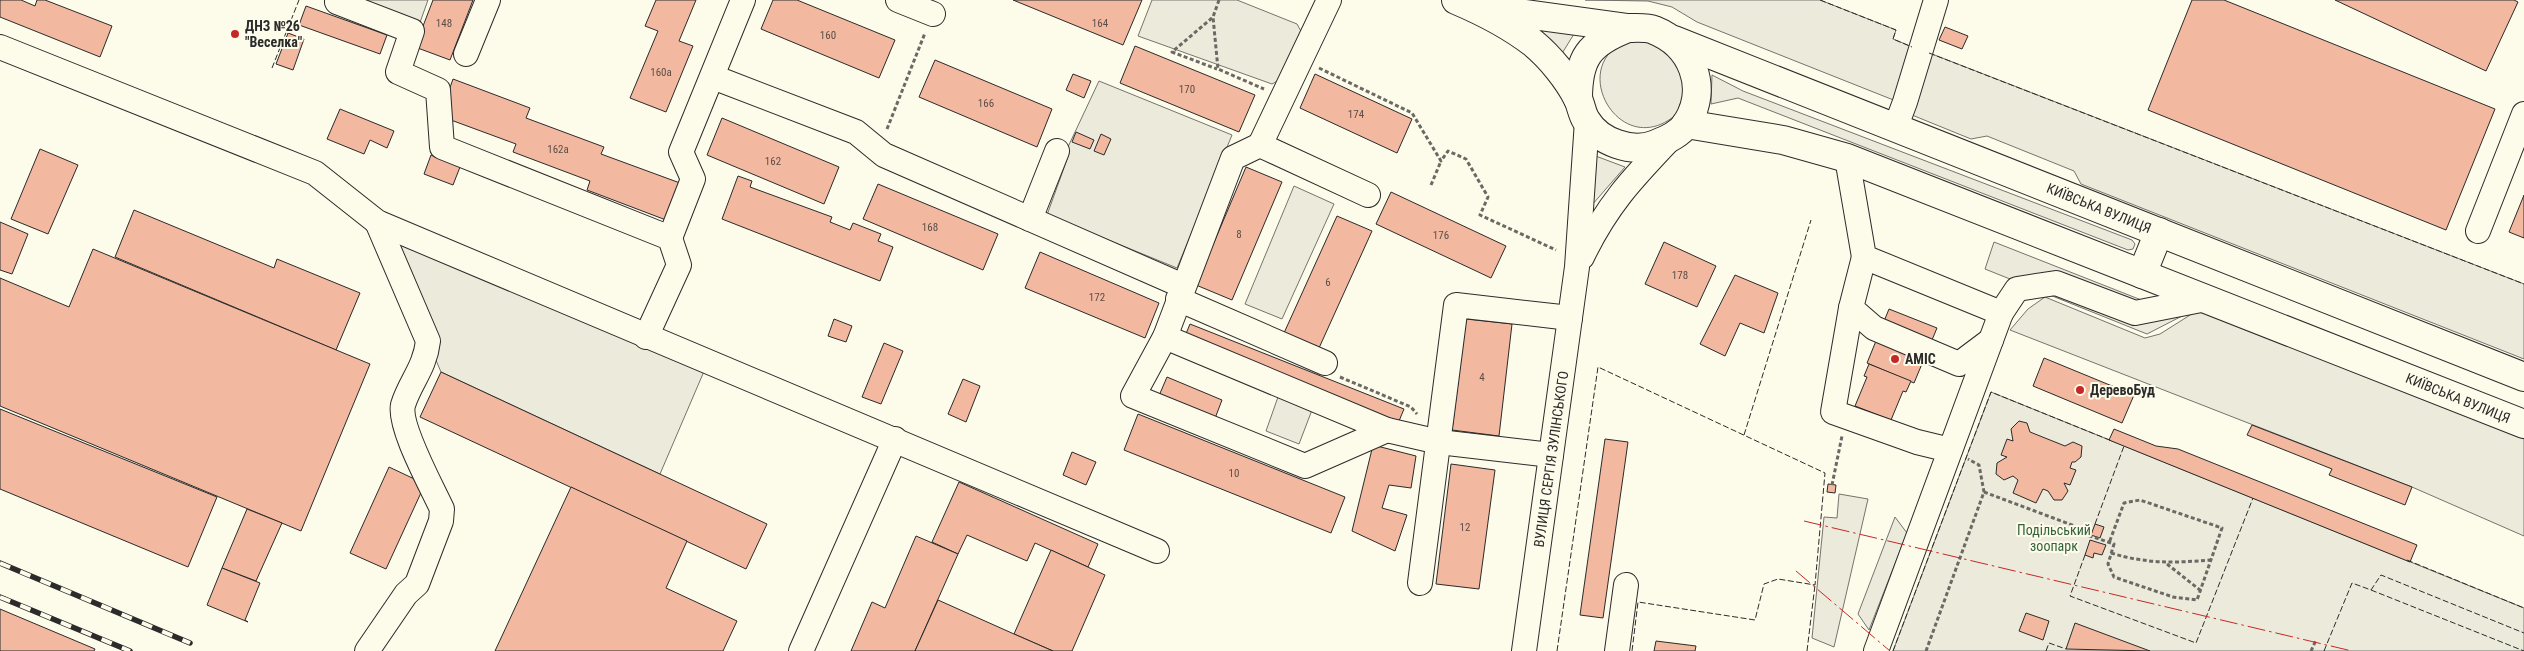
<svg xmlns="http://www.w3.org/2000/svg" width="2524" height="651" viewBox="0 0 2524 651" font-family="'Roboto Condensed',sans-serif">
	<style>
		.green { fill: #ecebdb; stroke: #74746e }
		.parking { fill: #eceadb; stroke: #74746e }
		.building { fill: #f2b8a0; stroke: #2b2b2b }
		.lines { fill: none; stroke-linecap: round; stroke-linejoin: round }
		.minor-casing { stroke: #2b2b2b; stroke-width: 26 }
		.major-casing { stroke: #2b2b2b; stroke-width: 30 }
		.path { stroke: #6a6964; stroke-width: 3; stroke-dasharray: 4 2.5; stroke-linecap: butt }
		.minor { stroke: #fdfbea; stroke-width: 24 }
		.major { stroke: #fdfbea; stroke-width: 28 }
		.rail-casing { stroke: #2b2b2b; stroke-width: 5.5 }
		.rail { stroke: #fdfbea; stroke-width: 4; stroke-dasharray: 11; stroke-linecap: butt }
		.fence { stroke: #2b2b2b; stroke-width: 1; stroke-dasharray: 6 2.5; stroke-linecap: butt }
		.power { stroke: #c62828; stroke-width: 1; stroke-dasharray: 18 4 2.5 4; stroke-linecap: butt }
		.poi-dot { fill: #c62828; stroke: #fdfbea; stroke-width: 2 }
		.labels { text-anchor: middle; stroke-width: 4; stroke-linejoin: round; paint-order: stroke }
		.number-label { font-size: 11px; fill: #5d4e48 }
		.poi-label { font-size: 14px; font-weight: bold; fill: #2b2b2b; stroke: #fdfbea; text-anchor: start }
		.street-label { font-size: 14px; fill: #2b2b2b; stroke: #fdfbea }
		.park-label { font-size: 14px; fill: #34623c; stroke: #fdfbea }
	</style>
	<rect width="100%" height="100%" fill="#fdfbea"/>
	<g class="green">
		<path d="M369,0H428L418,28L366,8Z"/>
		<path d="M1152,0H1237L1297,24L1303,35L1281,79L1272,84L1138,36Z"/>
		<path d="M1585,0H1820L1896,30L1893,39L1915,48L1896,101L1697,22L1672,7L1648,1Z"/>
		<path d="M1532,28L1574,34L1561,55Z"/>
		<path d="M1649,37L1683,57V108C1626,169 1566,71 1623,43C1630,39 1641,39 1649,37Z"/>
		<path d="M1932,54L2524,284V359L2081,184L2074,171L1987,136L1971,139L1912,115Z"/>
		<path d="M1712,75L1743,91L2132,240L2135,244L2133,249L2128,250L1738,98L1711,104Z"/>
		<path d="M1099,81L1232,135L1177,268L1047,215L1069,154L1067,149Z"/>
		<path d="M1593,155L1625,167L1585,213Z"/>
		<path d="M1294,186L1334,204L1282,319L1245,304Z"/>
		<path d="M377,222L708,362L660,474L441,372Z"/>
		<path d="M2045,297L2145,338L2160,334L2198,310L2524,439V536L2412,487L2010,330L2028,309Z"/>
		<path d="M1991,392L2524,608V651H1893Z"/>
		<path d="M1278,397L1312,410L1299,444L1266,431Z"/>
	</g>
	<g class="parking">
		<path d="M1994,242L2182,316L2147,334L1985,269Z"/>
		<path d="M1839,494L1868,499L1834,647L1812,638L1824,517L1837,518Z"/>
		<path d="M1895,517L1907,533L1869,630L1858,614Z"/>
	</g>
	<g class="building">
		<path d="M0,0H21L35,6L37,0H45L112,26L100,57L0,17Z"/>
		<path d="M433,0H473L450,60L415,47Z"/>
		<path d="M656,0H696L679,41L693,46L666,112L630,98L658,31L645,26Z"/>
		<path d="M773,0H797L895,40L879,78L761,29Z"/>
		<path d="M1013,0H1142L1123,45Z"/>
		<path d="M2192,0H2224L2495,109L2446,230L2148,110Z"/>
		<path d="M2335,0H2514L2518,2L2486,71Z"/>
		<path d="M306,6L387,35L380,54L299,25Z"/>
		<path d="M1945,27L1968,36L1962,49L1939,40Z"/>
		<path d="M288,33L304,39L293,70L276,64Z"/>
		<path d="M1135,46L1255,95L1239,132L1120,83Z"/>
		<path d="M935,60L1052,109L1037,147L919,97Z"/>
		<path d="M1073,74L1091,81L1084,98L1066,90Z"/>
		<path d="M1315,74L1412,119L1397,153L1300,108Z"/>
		<path d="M453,79L530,108L526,118L604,147L601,154L680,183L666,220L587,190L590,181L513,152L516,144L440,116Z"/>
		<path d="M340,109L394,131L387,148L370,140L364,154L327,139Z"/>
		<path d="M722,118L839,167L824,204L707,155Z"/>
		<path d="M1076,132L1094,140L1090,149L1072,142Z"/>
		<path d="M1101,134L1111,139L1104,155L1094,151Z"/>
		<path d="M40,149L78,165L48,234L11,219Z"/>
		<path d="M431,155L460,167L453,185L424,174Z"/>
		<path d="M1246,167L1282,182L1232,300L1196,285Z"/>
		<path d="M738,176L752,181L750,187L832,217L830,222L850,230L853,223L881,234L878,241L893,247L880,281L722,219Z"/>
		<path d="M878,184L998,234L983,270L863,219Z"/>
		<path d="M1391,192L1506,246L1491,278L1376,224Z"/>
		<path d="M2524,195V238L2509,232Z"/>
		<path d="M134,210L274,268L277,259L360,293L336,350L115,257Z"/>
		<path d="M1337,216L1372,231L1319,348L1284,333Z"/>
		<path d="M0,222L28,234L12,274L0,270Z"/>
		<path d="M1664,242L1716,266L1697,307L1645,284Z"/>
		<path d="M93,249L370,364L301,531L0,406V278L69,307Z"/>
		<path d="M1040,252L1159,303L1145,338L1025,288Z"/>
		<path d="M1735,275L1778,293L1764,333L1740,323L1725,356L1700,344Z"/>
		<path d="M1889,309L1937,328L1914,383L1867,363Z"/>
		<path d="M834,319L852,326L846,342L828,336Z"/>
		<path d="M1466,319L1512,324L1499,436L1452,430Z"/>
		<path d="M1190,324L1404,409L1399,421L1402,431L1183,341Z"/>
		<path d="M884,343L903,351L881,404L862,397Z"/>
		<path d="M2044,358L2134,395L2122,423L2033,386Z"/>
		<path d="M1869,364L1911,381L1906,392L1903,391L1891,420L1855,406L1867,377L1864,376Z"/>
		<path d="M441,372L767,524L746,569L420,417Z"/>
		<path d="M1167,377L1222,400L1214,421L1158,398Z"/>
		<path d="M963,379L980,386L966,422L948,414Z"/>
		<path d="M0,409L217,497L188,567L0,489Z"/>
		<path d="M1138,414L1345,497L1331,533L1124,450Z"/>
		<path d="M2019,421L2027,423L2030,432L2065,446L2073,442L2082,446L2081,457L2075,462H2072L2070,468L2076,470L2070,485L2064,483L2068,491L2062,500H2054L2048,491L2043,489L2036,503L2013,493L2018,480L2013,476L2004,480L1996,474L1997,463L2007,457L2001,455L2007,439L2013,441L2011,429Z"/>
		<path d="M2252,425L2412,487L2405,505L2329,475L2332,469L2247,435Z"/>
		<path d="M2114,429L2156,446L2178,449L2417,545L2410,562L2109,440Z"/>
		<path d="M1605,439L1628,442L1603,618L1580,615Z"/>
		<path d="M1373,445L1416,456L1411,488L1389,485L1382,508L1407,515L1395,551L1352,531Z"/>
		<path d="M1072,452L1096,462L1086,485L1063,475Z"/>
		<path d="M1451,464L1495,470L1479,589L1436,584Z"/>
		<path d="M389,467L425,484L386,569L350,553Z"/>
		<path d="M959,482L1098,544L1088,567L1035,543L1027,561L967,535L958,554L932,542Z"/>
		<path d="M1828,484L1836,485L1835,493L1827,492Z"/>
		<path d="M571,487L687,541L666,588L737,621L723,651H495Z"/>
		<path d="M247,509L282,523L256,581L222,568Z"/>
		<path d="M2095,524L2104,527L2100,538L2091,535Z"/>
		<path d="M916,536L958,554L915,651H851L872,602L885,608Z"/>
		<path d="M2090,540L2106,545L2102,555L2094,553L2093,558L2085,555Z"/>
		<path d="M1051,550L1105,575L1072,651H1053L1014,634Z"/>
		<path d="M222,568L260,583L245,620L248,622L207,605Z"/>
		<path d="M938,600L1014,634L1053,651H915Z"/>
		<path d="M0,609L95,649L94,651H0Z"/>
		<path d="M2026,613L2049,621L2043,640L2019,631Z"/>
		<path d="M2075,623L2150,651L2066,649Z"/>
		<path d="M1656,641L1696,646L1695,651H1654Z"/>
	</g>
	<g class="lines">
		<g class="minor-casing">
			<g id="minor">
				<path d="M338,0L337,2L412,31L398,72L438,90L442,147L670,238L679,265L646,337"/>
				<path d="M898,0L933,14"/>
				<path d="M1329,0L1260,145L1368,195"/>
				<path d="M0,47L315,173L377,222L1157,551"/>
				<path d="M466,54L488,0"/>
				<path d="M713,77L856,132L884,155L1183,286"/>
				<path d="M1896,126L1905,102L1936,0"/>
				<path d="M1260,145L1233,158L1165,337L1133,396L1305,466L1387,430"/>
				<path d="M1847,158L1864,257L2001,313L2017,289L2056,283L2135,313L2206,299"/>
				<path d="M1030,219L1057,151"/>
				<path d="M2478,231L2524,114"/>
				<path d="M670,238L693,179L681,152L743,0"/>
				<path d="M1582,257C1607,205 1632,179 1671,138"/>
				<path d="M1864,257L1851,308L1874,328L1959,364L1991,340"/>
				<path d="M1178,299L1325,363"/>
				<path d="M1851,308L1833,412L1917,442L1950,450"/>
				<path d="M1165,337L1387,430L1439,442L1551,455"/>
				<path d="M1420,583L1456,305L1570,318"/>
				<path d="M367,651L406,594L417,584L441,521L442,509C432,487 398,426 403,405C410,382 425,368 428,341L377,222"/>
				<path d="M801,651L895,439"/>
				<path d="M1524,651L1577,267L1587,121"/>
				<path d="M1617,651L1626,585"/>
				<path d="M1876,651L2001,313"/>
			</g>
		</g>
		<g class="major-casing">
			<g id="major">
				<path d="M1456,0C1482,11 1511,26 1533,43C1550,57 1568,79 1578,99C1581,105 1582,114 1586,120C1599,142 1632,154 1656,144C1668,139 1680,134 1687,123C1709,87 1692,45 1654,30C1647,27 1636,28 1628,28L1474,7"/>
				<path d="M1674,40L2524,377"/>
				<path d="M1578,99C1578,58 1589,43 1628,28"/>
				<path d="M1686,124L1783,140L1847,158L2524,424"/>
				<path d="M2142,274L2159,232"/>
			</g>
		</g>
		<g class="path">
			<path d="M1219,0L1213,17L1218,69L1264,89"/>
			<path d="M1212,18L1172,52L1217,69"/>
			<path d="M1319,68L1412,113L1441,161L1448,151L1466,159L1488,197L1480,215L1556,250"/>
			<path d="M887,129L925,33"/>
			<path d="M1431,185L1441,161"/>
			<path d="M1340,377L1411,407L1417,414"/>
			<path d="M1832,485L1842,436"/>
			<path d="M1984,492L2088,531L2087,535L2114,544L2108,564L2114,577L2173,597L2197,600L2222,528L2140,500L2124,503L2109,543"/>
			<path d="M2111,553C2147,564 2174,563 2211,560"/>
			<path d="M2167,564L2200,590"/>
			<path d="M1926,651L1984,492L1979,465L1968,459"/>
			<path d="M2311,651L2316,640"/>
		</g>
		<use href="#minor" class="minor"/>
		<use href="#major" class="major"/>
		<g class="rail-casing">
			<g id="rail">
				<path d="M0,563L190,643"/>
				<path d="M0,597L130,651"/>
			</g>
		</g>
		<use href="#rail" class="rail"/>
		<g class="fence">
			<path d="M1820,0L1896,30L1893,39L1912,47"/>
			<path d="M1929,53L2524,284"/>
			<path d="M272,68L299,0"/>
			<path d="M1744,435L1811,220"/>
			<path d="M2095,524L2124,446"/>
			<path d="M2085,555L2070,596L2196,643L2253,498"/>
			<path d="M2407,560L2524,608"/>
			<path d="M2371,590L2524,651"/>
			<path d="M1557,651L1598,367L1825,473L1815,585L1778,579L1764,584L1755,620L1638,602L1632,651"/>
			<path d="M1807,651L1815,585"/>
			<path d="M1893,651L1991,392L2112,441"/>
			<path d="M2046,651L2049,643L2066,649"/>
			<path d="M2324,651L2352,583L2371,590L2381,575L2524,633"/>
		</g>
		<g class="power">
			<path d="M1804,521L2352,651"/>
			<path d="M1796,571L1890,651"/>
		</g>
	</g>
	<g class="poi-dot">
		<circle cx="235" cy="34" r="5"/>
		<circle cx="1895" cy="359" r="5"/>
		<circle cx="2080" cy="390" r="5"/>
	</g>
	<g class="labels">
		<g class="number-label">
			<text x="444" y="27">148</text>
			<text x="1100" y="27">164</text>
			<text x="828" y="39">160</text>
			<text x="661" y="76">160а</text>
			<text x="1187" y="93">170</text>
			<text x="986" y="107">166</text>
			<text x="1356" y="118">174</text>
			<text x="558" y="153">162а</text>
			<text x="773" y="165">162</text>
			<text x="930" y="231">168</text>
			<text x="1239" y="238">8</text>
			<text x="1441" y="239">176</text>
			<text x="1680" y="279">178</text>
			<text x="1328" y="286">6</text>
			<text x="1097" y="301">172</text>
			<text x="1482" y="381">4</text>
			<text x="1234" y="477">10</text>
			<text x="1465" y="531">12</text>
		</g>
		<g class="poi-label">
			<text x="245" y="31">ДНЗ №26<tspan x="245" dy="16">"Веселка"</tspan></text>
			<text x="1905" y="364">АМІС</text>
			<text x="2090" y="395">ДеревоБуд</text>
		</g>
		<g class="street-label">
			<text transform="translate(2099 208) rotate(22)" y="5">КИЇВСЬКА ВУЛИЦЯ</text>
			<text transform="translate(2458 398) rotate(22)" y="5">КИЇВСЬКА ВУЛИЦЯ</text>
			<text transform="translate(1551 459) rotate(-82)" y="5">ВУЛИЦЯ СЕРГІЯ ЗУЛІНСЬКОГО</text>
		</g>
		<g class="park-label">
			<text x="2054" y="535">Подільський<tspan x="2054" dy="16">зоопарк</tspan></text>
		</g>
	</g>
</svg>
